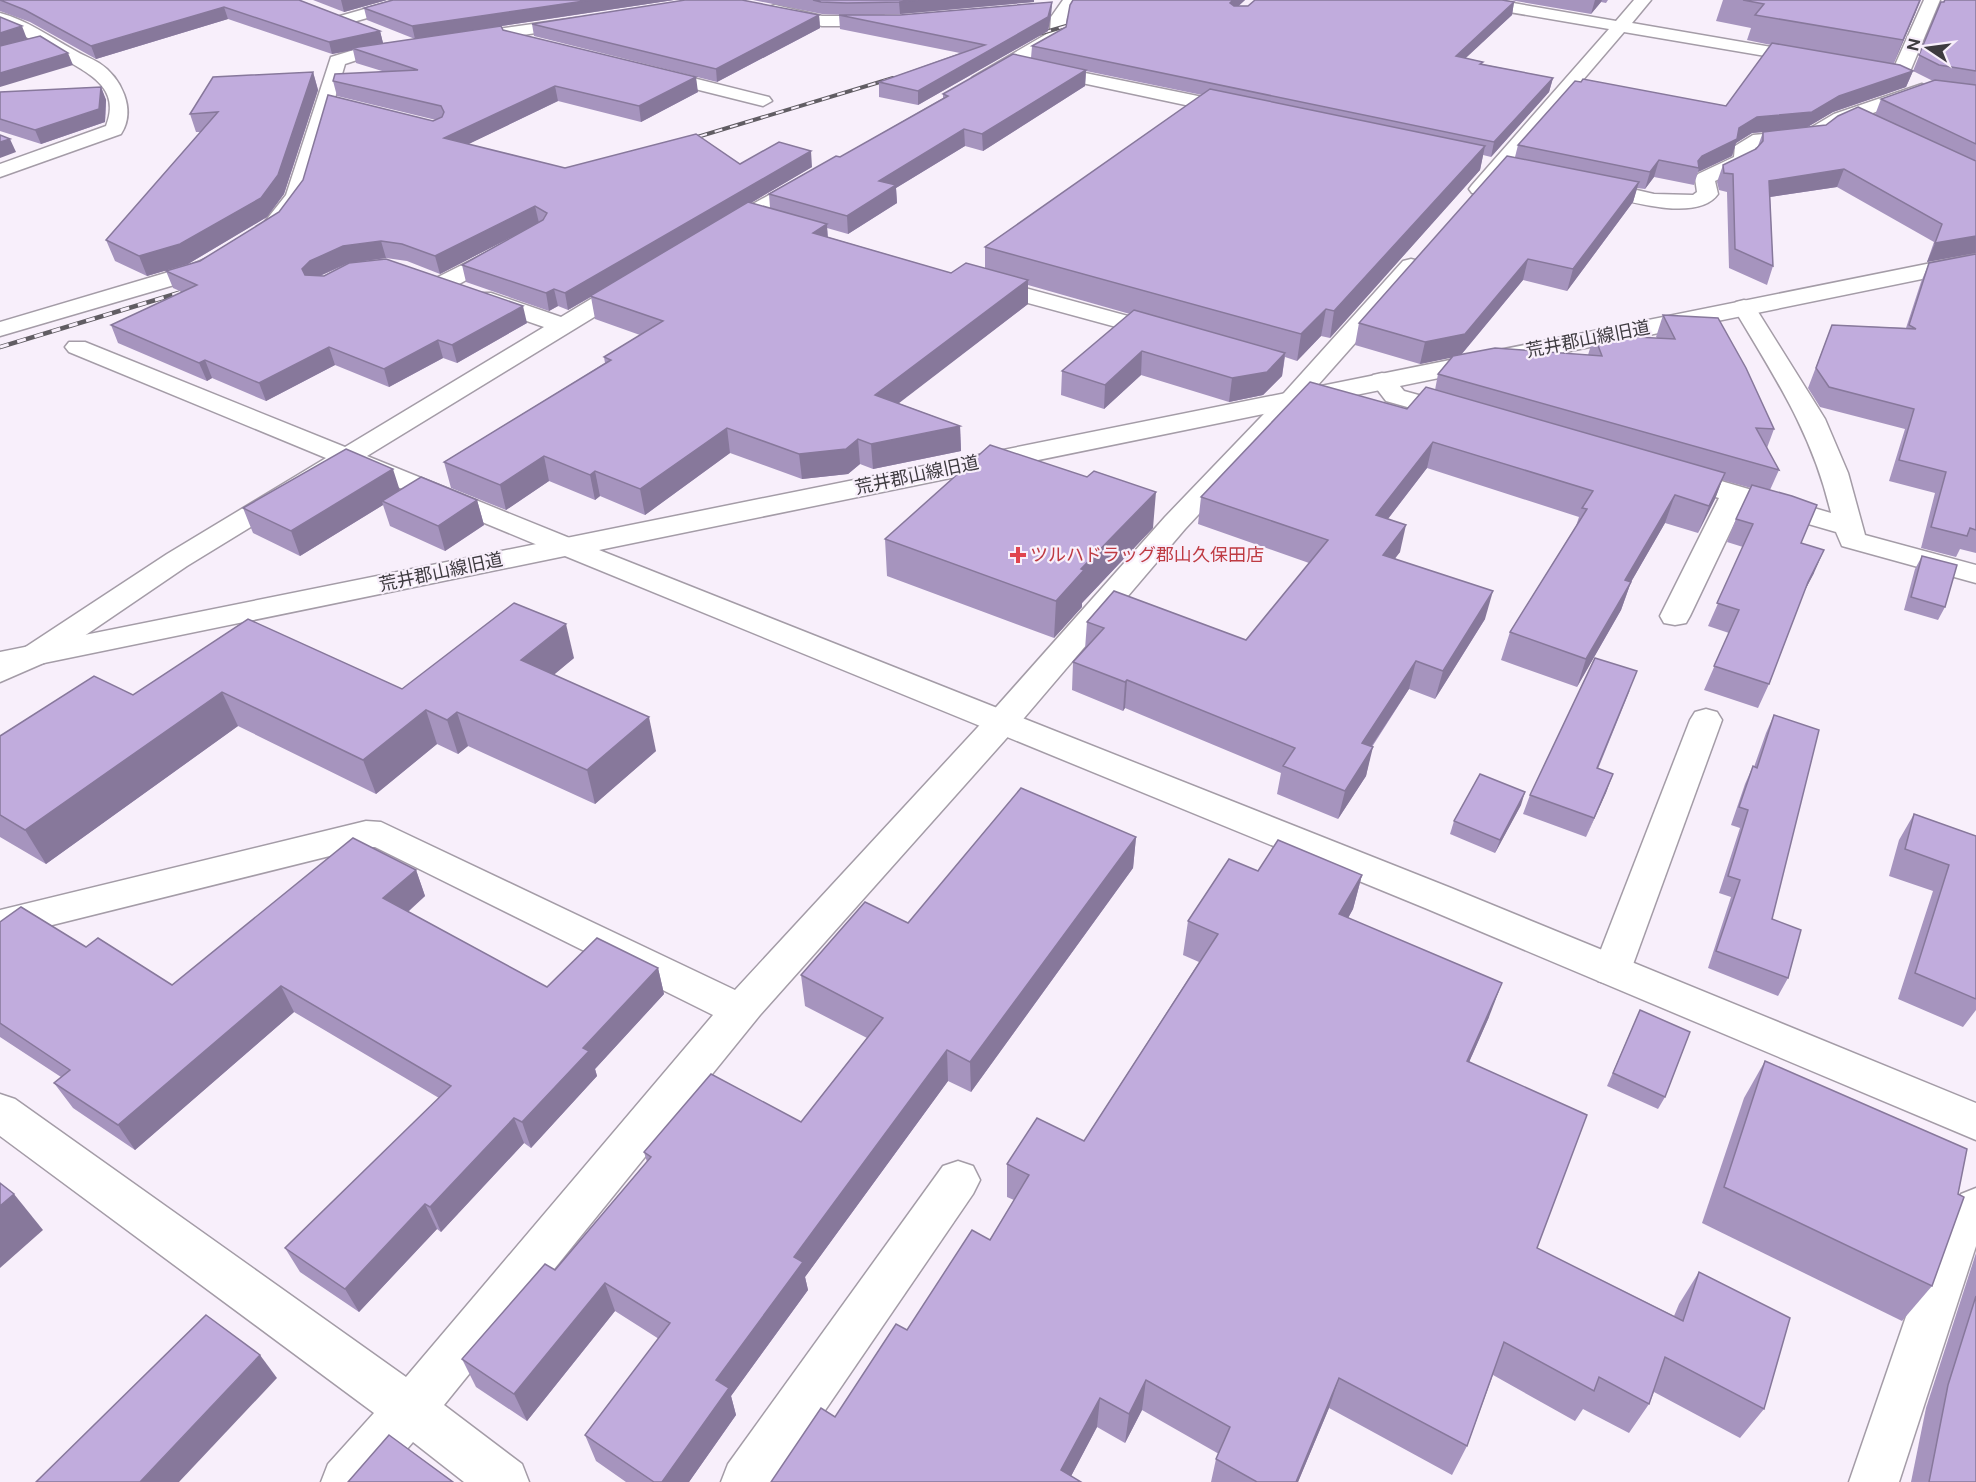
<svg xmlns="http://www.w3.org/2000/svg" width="1976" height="1482" viewBox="0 0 1976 1482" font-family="'Public Sans','Noto Sans JP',sans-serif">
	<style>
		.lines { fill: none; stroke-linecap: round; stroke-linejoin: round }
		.street-casing { stroke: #a49ca7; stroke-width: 3 }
		.secondary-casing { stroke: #a49ca7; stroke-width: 3 }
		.street { fill: #fff; fill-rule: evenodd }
		.secondary { fill: #fff; fill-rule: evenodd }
		.rail-far1-casing { stroke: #615d63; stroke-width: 4 }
		.rail-casing { stroke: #615d63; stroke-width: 4.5 }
		.rail-far1 { stroke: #f8effb; stroke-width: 2; stroke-dasharray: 8; stroke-linecap: butt }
		.rail { stroke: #f8effb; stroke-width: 3; stroke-dasharray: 9; stroke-linecap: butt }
		.wall { fill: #a694be; fill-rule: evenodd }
		.shaded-wall { fill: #87789b }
		.building { fill: #c1acdd; stroke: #87789b; stroke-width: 1.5 }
		.health-dot { fill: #e0444e; stroke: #f8effb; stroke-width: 2 }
		.labels { text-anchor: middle; stroke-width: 4.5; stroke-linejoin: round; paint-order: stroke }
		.street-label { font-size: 18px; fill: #3e3b40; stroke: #f8effb }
		.health-label { font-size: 18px; fill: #be3a42; stroke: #f8effb; text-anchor: start }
	</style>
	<rect width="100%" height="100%" fill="#f8effb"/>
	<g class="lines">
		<g class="street-casing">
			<g id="street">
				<path d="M396,0H422L420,3L346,24L338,19L340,16Z"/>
				<path d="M1063,0H1079L1067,17L1064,38L985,85H973L970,81L973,77L1050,32L1051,17Z"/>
				<path d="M1460,0H1496L1616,21L1634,0H1651L1632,23L1812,54L1821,59L1812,64L1624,32L1486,193H1472L1469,189L1472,185L1609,29L1468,5Z"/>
				<path d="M1924,0H1940L1909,74L1906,78H1894L1891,74Z"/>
				<path d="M775,5L822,16H884L892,21L884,26H822L769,13L767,10L769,7Z"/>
				<path d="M0,13C27,20 50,37 74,50C82,55 91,58 99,63C121,77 137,110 121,134L0,177V164L106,126C122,87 87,73 61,57C41,45 22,34 0,24Z"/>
				<path d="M576,18L582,20L584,23L582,26L469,43L461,38L469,33Z"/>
				<path d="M398,43L404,44L406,48L404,52L360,59L345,64L306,196L281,228H267L263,224L286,195L331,57L357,49Z"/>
				<path d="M1041,64L1237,104L1246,110L1237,116L1035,73L1032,69Z"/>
				<path d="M653,68L769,97L772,101L763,106L647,77L644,73L647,69Z"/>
				<path d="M1922,84L1931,89L1928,93L1848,122L1819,140L1759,146L1755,148V157L1748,165L1715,181L1718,194C1697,225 1616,198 1586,190L1583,186L1586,182L1593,180L1654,194L1693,195L1697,192L1695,178L1698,174L1734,157L1735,146L1753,135L1807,130L1834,114Z"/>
				<path d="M807,174L814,176L817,180L814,184L729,233H715L711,229L715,225Z"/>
				<path d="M504,244L512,245L515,250L512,255L450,289H434L431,284L434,279Z"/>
				<path d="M210,257L218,259L221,264L205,276L0,336V322L189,266Z"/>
				<path d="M1411,259L1419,261L1422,266L1419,271L1302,403L1185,529L1013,731L760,1015L444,1405L522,1464L529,1482H464L413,1442L379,1482H321L328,1464L374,1413L0,1136V1094L15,1099L406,1377L713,1015L375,847H366L0,938V910L366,821L381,822L735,990L989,715L1165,517L1284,393L1403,261Z"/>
				<path d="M632,277L640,279L643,284L640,289L367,456L577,541L581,547L577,553L567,556L557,553L349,467L187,566L46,662L0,682V659L24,648L167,554L326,458L69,352L65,347L69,342H85L345,447L544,327L475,303L472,298L475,293H491L561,317L624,279Z"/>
				<path d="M985,277L1172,328L1176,333L1172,338L1164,340L977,289L974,284L977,279Z"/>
				<path d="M1744,300L1752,302L1755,307L1825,419L1848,473L1865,535L1976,565V583L1842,546L1836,532L1743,505L1690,616L1686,623L1675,625L1664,623L1660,616L1719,498L1667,483L1664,477L1667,471L1677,469L1687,471L1831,513C1812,432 1775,378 1733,307L1736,302Z"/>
				<path d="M1382,373L1391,375L1404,391L1466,408L1470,413L1466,418L1457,421L1386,401L1370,380L1373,375Z"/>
				<path d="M1706,709L1717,712L1722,720L1631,970L1626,981L1612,985L1598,981L1593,970L1690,720L1695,712Z"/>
				<path d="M958,1161L973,1166L980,1180L973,1194L776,1482H721L728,1464L943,1166Z"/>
				<path d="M1976,1188V1246L1899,1482H1849L1932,1241L1961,1194Z"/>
			</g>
		</g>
		<g class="secondary-casing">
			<path id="secondary" d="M1976,254V268L599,550L1451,888L1976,1103V1140L1425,908L565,556L0,672V652Z"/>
		</g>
		<use href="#street" class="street"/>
		<use href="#secondary" class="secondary"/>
		<g class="rail-far1-casing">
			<g id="rail-far1">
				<path d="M1028,37L1080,22"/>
				<path d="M684,141L893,78"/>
			</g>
		</g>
		<g class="rail-casing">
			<path id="rail" d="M0,347L195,288"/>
		</g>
		<use href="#rail-far1" class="rail-far1"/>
		<use href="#rail" class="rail"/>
	</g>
	<g class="wall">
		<path d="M0,0H299L380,31L383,43L503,30L698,92L641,122L558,101L468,144L565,168L740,164L812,167L751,203L770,208L769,194L840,157L943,98V94L1031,58L1032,46L1066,27L1073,0H1245L1238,6L1514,2L1512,15L1465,58L1483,62L1482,64L1553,78L1549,92L1491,157L1483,155L1480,170L1330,338L1321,336L1297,361L1285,357L1282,376L1263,395L1229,402L1141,375L1104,409L1061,395L1062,371L1130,314L1028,285V304L898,403L960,426L961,451L873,469L860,464L848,474L802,479L730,453L645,515L600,496L595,500L549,481L506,510L451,488L444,462L605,363L604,357L640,335L595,319L591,297L568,310L558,306L549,311L466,282L462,265L530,227L440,274L407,261L386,258L358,262L527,323L457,363L443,358L389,387L335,365L266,401L212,378L207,381L118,343L111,325L182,292L173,288L166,271L200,261L436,120L337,96L333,81L382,71L356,63L353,50L332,54L228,19L96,59L30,22L0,11ZM1086,71L1202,95L985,247V268L951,273L828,237L827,228L848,234L897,203L896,188L965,146L983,151L1085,86ZM349,263L324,276H320Z"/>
		<path d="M313,0H387L344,12Z"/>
		<path d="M393,0H674L415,39L367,20L364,8Z"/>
		<path d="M753,0H1034V2L900,14L848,15L822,14Z"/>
		<path d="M1510,0H1608L1606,3L1601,2L1591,14Z"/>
		<path d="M1723,0H1921L1894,63L1913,71L1906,87L1833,112L1807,127L1826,125L1875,115L1881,99L1933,81L1913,71L1941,2H1943L1944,0H1976V253L1927,262L1934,242L1837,187L1770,197L1773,266L1767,285L1729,268L1727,192L1719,190L1717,182L1723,165L1756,149L1758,146L1763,132L1782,130L1752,133L1736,143L1732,156L1698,172L1694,185L1654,177L1645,189L1637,188L1633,202L1567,291L1523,280L1461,355H1588L1594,335L1657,338L1656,337L1663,315L1774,429L1767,448L1779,470L1770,490L1801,543L1814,573L1804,592L1769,684L1758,708L1704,690L1729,633L1708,626L1743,547L1727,542L1736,519L1751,488L1722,480L1715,499L1698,533L1665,523L1631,582L1621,610L1577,687L1501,660L1510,632L1576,526L1579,517L1427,468L1388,519L1400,552L1395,558L1485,619L1435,699L1409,689L1372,747L1366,776L1338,819L1277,794L1281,773L1125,708L1123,711L1072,690L1073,662L1085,649L1087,622L1246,640L1309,563L1198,524L1201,497L1407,409L1435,390L1438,374L1452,357L1420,364L1355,345L1359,323L1515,157L1518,145L1726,106L1771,45L1747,40L1751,28L1716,21Z"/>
		<path d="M1052,2L1051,15L1048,31L918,105L879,97V82L960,53L840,29L839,15H900Z"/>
		<path d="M819,15L820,28L717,82L534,36L532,24Z"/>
		<path d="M313,72L318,90L284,194L267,217L188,264L147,276L115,261L106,240L201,132H196L190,114Z"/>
		<path d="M101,87L106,100L105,122L41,144L0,131V92Z"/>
		<path d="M1976,254V553L1960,549L1956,557L1921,548L1935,493L1889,481L1905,429L1820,407L1808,388L1832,325L1906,328L1921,282L1929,263Z"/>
		<path d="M400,490L477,500L484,525L445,551L390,526L383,505L300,556L253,533L243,508Z"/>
		<path d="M1153,528L1082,603V607L1054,638L887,576L885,539Z"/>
		<path d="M1922,556L1945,607L1938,620L1904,610L1915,569Z"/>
		<path d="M248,619L402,689L574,658L554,674L656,751L595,804L468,746L458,754L437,744L376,794L238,726L46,864L0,837V736L133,695Z"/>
		<path d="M1630,690L1598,769L1613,774L1586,837L1523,814L1530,795Z"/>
		<path d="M1774,715L1772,919L1788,978L1778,996L1708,968L1731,897L1719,893L1740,828L1731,825L1745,784L1753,766L1754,767L1766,733Z"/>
		<path d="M1521,805L1495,853L1450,834L1454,821Z"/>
		<path d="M1914,814L1976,836V1010L1963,1027L1898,999L1933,891L1889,876L1899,840Z"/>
		<path d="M1136,837L1133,868L971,1092L948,1081L805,1277L808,1290L731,1396L736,1415L689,1482H626L596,1461L585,1435L659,1339L615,1311L527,1421L476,1387L462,1359L555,1270L647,1162L644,1152L801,1122L867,1038L805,1006L801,975L908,923Z"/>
		<path d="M416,870L425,896L408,912L547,987L658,968L664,994L595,1069L597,1076L531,1148L524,1143L441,1232L437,1229L359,1312L300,1272L285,1248L439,1098L294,1012L135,1150L73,1108L54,1083L61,1077L0,1037V922L86,947L172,985Z"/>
		<path d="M1258,871L1362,875L1353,909L1348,918L1489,1017L1469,1062L1537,1248L1674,1316L1679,1304L1699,1272L1764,1409L1740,1438L1654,1392L1649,1404L1629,1433L1583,1409L1575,1421L1493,1375L1467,1446L1452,1475L1329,1408L1298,1482H1211L1216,1459L1219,1454L1142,1410L1125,1443L1097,1427L1071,1476L835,1417L907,1330L990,1240L1014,1200L1007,1197V1164L1084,1141L1199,962L1183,955L1188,921Z"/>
		<path d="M1640,1010L1665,1097L1658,1109L1607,1086Z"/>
		<path d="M1765,1061L1932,1286L1902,1321L1702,1223L1744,1098Z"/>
		<path d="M1976,1253V1482H1911L1926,1408Z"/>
	</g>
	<g class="shaded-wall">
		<path d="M341,0H387L344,12Z"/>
		<path d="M591,0H674L415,39L412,26Z"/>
		<path d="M918,0H1034V2L900,14L899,2Z"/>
		<path d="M1233,0H1245L1229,15L1230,3Z"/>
		<path d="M1595,0H1602L1601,2L1591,14Z"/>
		<path d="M1920,0L1915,14L1893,65L1903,40Z"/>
		<path d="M1052,2L1051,15L1048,31L918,105V91Z"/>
		<path d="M1514,2L1512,15L1453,70L1456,56Z"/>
		<path d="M224,7L228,19L96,59L91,46Z"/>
		<path d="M819,15L820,28L717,82L716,69Z"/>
		<path d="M22,26L27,39L0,47V33Z"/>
		<path d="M380,31L383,43L352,48L353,50L332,54L329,42Z"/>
		<path d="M68,53L73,65L0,87V73Z"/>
		<path d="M1086,70L1085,86L983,151L982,134Z"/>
		<path d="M1913,71L1906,87L1833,112L1806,128L1752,133L1736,143L1732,156L1698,172L1699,168L1698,161L1702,156L1739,128L1757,117L1839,96Z"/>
		<path d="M313,72L318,90L284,194L267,217L188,264L147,276L139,256Z"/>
		<path d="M696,77L698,92L641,122L639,106Z"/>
		<path d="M1553,78L1549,92L1491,157L1494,142Z"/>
		<path d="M555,86L558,101L448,154L444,138Z"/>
		<path d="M101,87L106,100L105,122L41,144L35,130Z"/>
		<path d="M964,129L965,146L896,188L897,203L848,234L847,216L879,181Z"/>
		<path d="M10,139L16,152L0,158V142Z"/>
		<path d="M1485,146L1480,170L1330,338L1334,311Z"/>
		<path d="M811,151L812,167L568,310L565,293Z"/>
		<path d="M1659,160L1654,177L1645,189L1650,172Z"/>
		<path d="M1844,169L1837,187L1763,198L1769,181Z"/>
		<path d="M1639,182L1633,202L1567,291L1573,269Z"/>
		<path d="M535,206L539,223L440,274L435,256Z"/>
		<path d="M827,224L828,247L813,233Z"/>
		<path d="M1976,236V253L1927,262L1935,243Z"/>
		<path d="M381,241L386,258L348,263L315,278L308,286L302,269L310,261L343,246Z"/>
		<path d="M1528,259L1523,280L1460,356L1420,364L1425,342Z"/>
		<path d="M1028,280V304L877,420L875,395Z"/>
		<path d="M554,289L558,306L549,311L546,293Z"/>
		<path d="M523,306L527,323L457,363L452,345Z"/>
		<path d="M1326,309L1321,336L1297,361L1301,334Z"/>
		<path d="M438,340L443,358L389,387L384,369Z"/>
		<path d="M329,347L335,365L266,401L259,383Z"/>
		<path d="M1142,351L1141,375L1104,409L1105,385Z"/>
		<path d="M1285,353L1282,376L1263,395L1229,402L1232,378Z"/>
		<path d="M205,360L212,378L207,381L199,363Z"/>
		<path d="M960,426L961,451L873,469L871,444Z"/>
		<path d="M727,428L730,453L645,515L640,489Z"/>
		<path d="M858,439L860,464L848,474L802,479L799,454Z"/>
		<path d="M1433,442L1427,468L1370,542L1376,515Z"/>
		<path d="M544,456L549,481L506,510L500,485Z"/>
		<path d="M393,469L401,494L382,501L383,505L300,556L291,531Z"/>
		<path d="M595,471L600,496L595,500L590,475Z"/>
		<path d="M1725,473L1715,499L1698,533L1709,506Z"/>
		<path d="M1156,492L1153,528L1082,603V607L1054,638L1056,601L1081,569Z"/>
		<path d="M1675,495L1665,523L1616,608L1625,580Z"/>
		<path d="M477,500L484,525L445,551L438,526Z"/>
		<path d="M1406,525L1400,552L1377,582L1383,555Z"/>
		<path d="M1824,550L1814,573L1797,605L1808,582Z"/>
		<path d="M1631,582L1621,610L1577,687L1586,659Z"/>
		<path d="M1493,591L1485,619L1435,699L1443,671Z"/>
		<path d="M566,624L574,658L531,694L521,660Z"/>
		<path d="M1416,661L1409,689L1355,771L1362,743Z"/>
		<path d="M1127,680L1125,708L1123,711L1125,682Z"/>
		<path d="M222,692L238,726L46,864L25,830Z"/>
		<path d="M426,710L437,744L376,794L363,760Z"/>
		<path d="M457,712L468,746L458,754L447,720Z"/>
		<path d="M649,717L656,751L595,804L587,770Z"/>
		<path d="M1373,747L1366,776L1338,819L1345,791Z"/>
		<path d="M1613,774L1606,793L1586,837L1594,818Z"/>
		<path d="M1525,792L1521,805L1495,853L1500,840Z"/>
		<path d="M1136,837L1133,868L971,1092L970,1062Z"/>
		<path d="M416,870L425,896L394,924L383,898Z"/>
		<path d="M1362,875L1353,909L1331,949L1339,914Z"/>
		<path d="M658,968L664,994L595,1069L597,1076L531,1148L522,1122L583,1048Z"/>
		<path d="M1502,983L1489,1017L1455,1094L1467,1061Z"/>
		<path d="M281,986L294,1012L135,1150L118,1125Z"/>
		<path d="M947,1050L948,1081L805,1277L808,1290L731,1396L736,1415L689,1482H662L716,1380L794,1257Z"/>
		<path d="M514,1118L524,1143L441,1232L430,1207Z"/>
		<path d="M14,1194L43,1230L0,1268V1206Z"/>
		<path d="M425,1204L437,1229L359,1312L345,1289Z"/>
		<path d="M605,1283L615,1311L527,1421L514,1394Z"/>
		<path d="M260,1355L277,1378L179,1482H140Z"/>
		<path d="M1339,1378L1329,1408L1298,1482H1296Z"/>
		<path d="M1146,1380L1142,1410L1125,1443L1129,1414Z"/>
		<path d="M1100,1398L1097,1427L1068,1482L1061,1470Z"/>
	</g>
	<g class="building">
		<path d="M0,0H299L380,31L329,42L224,7L91,46L25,10Z"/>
		<path d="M393,0H591L412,26L364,8Z"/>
		<path d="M685,0H742L819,15L716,69L532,24Z"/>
		<path d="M813,0H918L899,2L847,3L821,2Z"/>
		<path d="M1073,0H1233L1230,3L1234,6H1248L1255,0H1502L1514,2L1456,56L1483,62L1480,64L1553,78L1494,142L1032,46L1066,27L1070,5Z"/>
		<path d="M1743,0H1920L1903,40L1755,15L1764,4Z"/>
		<path d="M1945,0H1976V71L1939,65L1919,55L1941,2H1944Z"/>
		<path d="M1052,2L1048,17L918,91L879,82L985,45L839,15H900Z"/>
		<path d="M0,17L22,26L0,33Z"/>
		<path d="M501,26L503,30L696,77L639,106L555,86L444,138L565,168L696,134L740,164L779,142L811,151L565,293L554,289L546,293L462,265L543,220L547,213L535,206L435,256L402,244L381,241L343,246L310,261L302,269L305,275L324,276L349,263L386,259L523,306L452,345L438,340L384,369L329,347L259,383L205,360L199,363L111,325L197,285L166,271L200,261L279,212L303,180L328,95L433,121L442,117L444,112L441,106L333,81L335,74L418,70L352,48Z"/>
		<path d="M40,36L68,53L0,73V46Z"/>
		<path d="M1772,43L1900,65L1913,71L1839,96L1812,112L1757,117L1739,128L1737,139L1702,156L1698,161L1699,168L1659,160L1650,172L1518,145L1575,81L1581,82L1583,79L1726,106Z"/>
		<path d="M1013,54L1086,70L982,134L964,129L879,181L896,185L847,216L769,194L836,156L840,157L948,96L943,94Z"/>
		<path d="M313,72L278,175L261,198L180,244L139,256L106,240L218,112L190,114L213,77Z"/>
		<path d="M1935,80L1976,85V144L1881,99Z"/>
		<path d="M101,87L99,109L35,130L0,119V92Z"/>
		<path d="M1210,89L1485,146L1334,311L1326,309L1301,334L985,247Z"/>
		<path d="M1858,107L1976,161V236L1935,243L1942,224L1844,169L1769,181L1773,266L1735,249L1733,174L1724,173L1723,165L1756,149L1763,141V132L1826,125L1838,116Z"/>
		<path d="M0,135L10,139L0,142Z"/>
		<path d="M1507,156L1639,182L1573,269L1528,259L1465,334L1425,342L1359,323Z"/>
		<path d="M748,202L827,224L813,233L951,273L966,263L1028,280L875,395L960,426L871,444L858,439L846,449L799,454L727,428L640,489L595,471L590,475L544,456L500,485L444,462L611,360L604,357L663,321L590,296Z"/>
		<path d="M1976,254V530L1970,528L1967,536L1931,527L1946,472L1899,460L1914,409L1829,387L1816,368L1832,325L1916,329L1909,325L1929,263Z"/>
		<path d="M1134,310L1285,353L1267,372L1232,378L1142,351L1105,385L1062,371Z"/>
		<path d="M1663,315L1718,318L1746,368L1774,429L1756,428L1779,470L1438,374L1453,356L1495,348L1602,356L1594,335L1675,339Z"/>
		<path d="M1310,382L1407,409L1426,387L1725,473L1709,506L1675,495L1625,580L1631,582L1586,659L1510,632L1587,509L1582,508L1593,491L1433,442L1376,515L1406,525L1383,555L1493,591L1443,671L1416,661L1362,743L1373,747L1345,791L1283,766L1295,748L1127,680L1125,682L1073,662L1104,628L1087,622L1114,591L1246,640L1328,540L1201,497Z"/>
		<path d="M990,445L1087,477L1094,471L1156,492L1081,569L1084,570L1056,601L885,539Z"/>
		<path d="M346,449L393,469L291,531L243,508Z"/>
		<path d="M421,477L477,500L438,526L382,501Z"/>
		<path d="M1752,485L1792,496L1817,505L1801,543L1824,550L1808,582L1769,684L1714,666L1739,610L1717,603L1753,524L1736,519Z"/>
		<path d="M1922,556L1957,565L1945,607L1911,597Z"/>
		<path d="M514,603L566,624L521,660L649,717L587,770L457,712L447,720L426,710L363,760L222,692L25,830L0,815V736L94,676L133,695L248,619L402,689Z"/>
		<path d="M1595,658L1637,671L1597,768L1613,774L1594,818L1530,795Z"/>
		<path d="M1774,715L1819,730L1772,919L1801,930L1788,978L1716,951L1740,880L1728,876L1748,810L1739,807L1753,766L1757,768Z"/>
		<path d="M1480,774L1525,792L1500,840L1454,821Z"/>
		<path d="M1021,788L1136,837L970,1062L947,1050L856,1173L794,1257L803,1262L716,1380L729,1388L662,1482H654L585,1435L670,1323L605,1283L514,1394L462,1359L545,1264L555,1270L651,1157L644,1152L711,1074L801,1122L883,1018L801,975L865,902L908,923Z"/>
		<path d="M1914,814L1976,836V999L1915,973L1949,865L1905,849Z"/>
		<path d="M353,838L416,870L383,898L547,987L597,938L658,968L583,1048L589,1051L522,1122L514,1118L430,1207L425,1204L345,1289L285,1248L451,1086L281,986L118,1125L54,1083L70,1070L0,1023V922L21,907L86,947L98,938L172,985Z"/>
		<path d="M1278,840L1362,875L1339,914L1502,983L1467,1061L1587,1115L1537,1248L1683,1321L1699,1272L1790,1318L1764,1409L1665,1357L1649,1404L1599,1377L1594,1391L1504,1342L1467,1446L1339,1378L1296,1482H1257L1216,1459L1230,1427L1146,1380L1129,1414L1100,1398L1061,1470L1081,1482H771L821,1408L835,1417L896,1324L907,1330L972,1230L990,1240L1029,1175L1007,1164L1037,1118L1084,1141L1218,934L1188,921L1229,859L1258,871Z"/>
		<path d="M1640,1010L1690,1032L1665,1097L1613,1073Z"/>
		<path d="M1765,1061L1967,1149L1958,1194L1964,1197L1932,1286L1724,1187Z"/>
		<path d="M0,1183L14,1194L0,1206Z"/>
		<path d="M1976,1296V1482H1929L1948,1385Z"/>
		<path d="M206,1315L260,1355L140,1482H36Z"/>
		<path d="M389,1435L453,1482H348Z"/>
	</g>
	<path class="health-dot" d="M1015 546h6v6h6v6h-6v6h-6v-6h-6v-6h6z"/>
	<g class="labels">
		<g class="street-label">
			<text transform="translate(1588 339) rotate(-11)" y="6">荒井郡山線旧道</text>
			<text transform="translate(917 475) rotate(-12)" y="6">荒井郡山線旧道</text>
			<text transform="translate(441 572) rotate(-12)" y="6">荒井郡山線旧道</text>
		</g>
		<g class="health-label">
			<text x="1030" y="561">ツルハドラッグ郡山久保田店</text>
		</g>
	</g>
	<g transform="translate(1928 48) rotate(283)" stroke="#f8effb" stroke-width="4.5" paint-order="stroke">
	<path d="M0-4.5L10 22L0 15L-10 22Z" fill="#3e3b40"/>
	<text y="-9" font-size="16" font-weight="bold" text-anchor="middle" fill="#3e3b40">N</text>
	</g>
</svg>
